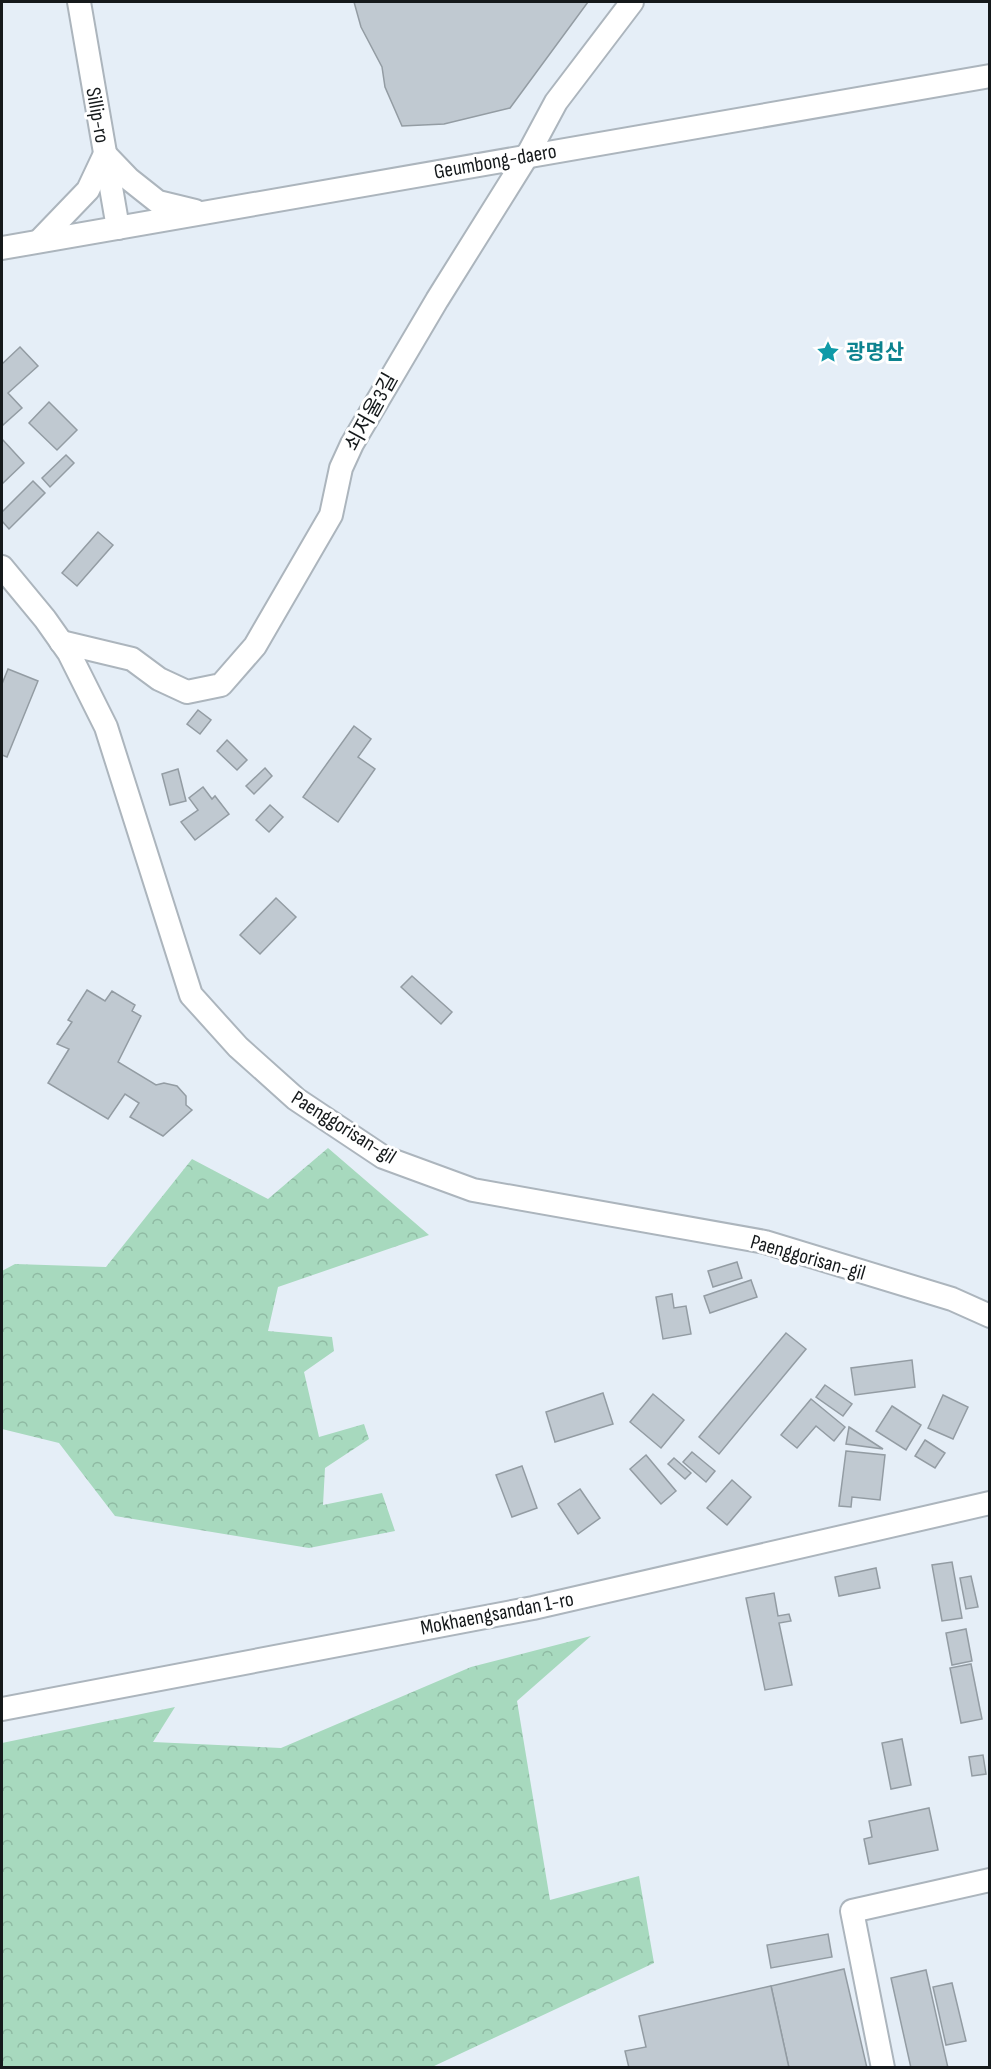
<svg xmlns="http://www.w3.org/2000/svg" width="991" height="2069" viewBox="0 0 991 2069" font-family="'Sofia Sans Condensed','Noto Sans KR',sans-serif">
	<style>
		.forest { fill: url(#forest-crowns) }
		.building { fill: #c0c9d1; stroke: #939ca3; stroke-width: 1.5 }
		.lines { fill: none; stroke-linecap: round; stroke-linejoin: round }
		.minor-casing { stroke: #acb5bd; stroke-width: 26 }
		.minor { stroke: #fff; stroke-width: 22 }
		.labels { text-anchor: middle; stroke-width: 6; stroke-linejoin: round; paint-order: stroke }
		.street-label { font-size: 21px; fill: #15191b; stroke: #fff }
		.culture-label { font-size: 21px; font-weight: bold; fill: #0d838f; stroke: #fff; text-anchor: start }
	</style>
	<defs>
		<pattern id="forest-crowns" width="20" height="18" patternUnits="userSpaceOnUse" patternTransform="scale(1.5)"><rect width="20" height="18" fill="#a7d9be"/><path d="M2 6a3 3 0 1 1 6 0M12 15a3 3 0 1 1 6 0" fill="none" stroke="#8fbaa3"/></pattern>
	</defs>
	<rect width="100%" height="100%" fill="#e5eef7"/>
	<g class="forest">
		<path d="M328,1148L429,1235L278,1287L268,1331L332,1337L334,1351L304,1372L319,1437L364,1424L369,1439L325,1468L323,1505L382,1493L395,1531L309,1548L115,1516L59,1443L2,1429V1271L15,1264L106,1267L192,1159L268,1199Z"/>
		<path d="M591,1636L517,1701L550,1900L639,1876L654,1963L432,2067H2V1743L175,1707L153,1742L281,1748L471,1667Z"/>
	</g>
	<g class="building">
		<path d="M354,2H588L510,108L444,124L402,126L385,87L382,67L361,27Z"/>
		<path d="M20,347L38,366L8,393L22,408L3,425L2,423V364Z"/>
		<path d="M49,402L77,430L57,450L29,423Z"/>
		<path d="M2,439L24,463L2,484Z"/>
		<path d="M66,455L74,463L50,487L42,478Z"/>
		<path d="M33,481L45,493L9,529L2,521V512Z"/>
		<path d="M98,532L113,545L77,586L62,573Z"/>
		<path d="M8,669L38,681L7,757L2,755V684Z"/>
		<path d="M198,710L211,720L200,734L187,724Z"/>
		<path d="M354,726L371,739L358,757L375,769L338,822L303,797Z"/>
		<path d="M227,740L247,760L237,770L217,751Z"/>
		<path d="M265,768L272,776L254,794L246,786Z"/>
		<path d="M178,769L186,801L170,805L162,774Z"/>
		<path d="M203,787L212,799L215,796L229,814L195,840L181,822L198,810L189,798Z"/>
		<path d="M270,805L283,817L269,832L256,820Z"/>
		<path d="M276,898L296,917L260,954L240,935Z"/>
		<path d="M412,976L452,1012L441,1024L401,987Z"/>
		<path d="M87,990L105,1001L112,991L135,1005L132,1011L141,1016L118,1062L156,1085L164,1083L177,1086L186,1096V1105L192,1110L163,1136L130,1117L139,1103L125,1094L108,1119L48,1083L69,1049L57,1044L72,1022L68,1020Z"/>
		<path d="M737,1262L742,1278L713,1287L708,1271Z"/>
		<path d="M751,1280L757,1297L710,1313L704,1296Z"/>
		<path d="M672,1294L674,1308L686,1306L691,1334L663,1339L656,1297Z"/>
		<path d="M786,1333L806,1349L719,1454L699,1437Z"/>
		<path d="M912,1360L915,1387L855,1395L851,1368Z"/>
		<path d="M825,1385L852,1404L843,1416L816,1397Z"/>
		<path d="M603,1393L613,1424L555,1442L546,1412Z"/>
		<path d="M653,1394L684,1420L661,1448L630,1422Z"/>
		<path d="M943,1395L968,1407L953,1439L928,1428Z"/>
		<path d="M811,1399L845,1427L834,1441L816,1426L797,1448L781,1435Z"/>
		<path d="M892,1406L921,1425L906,1450L876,1431Z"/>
		<path d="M849,1427L883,1449L846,1444Z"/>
		<path d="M925,1440L945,1453L935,1468L915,1456Z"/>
		<path d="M846,1451L885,1455L880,1500L852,1497L851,1507L839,1506Z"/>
		<path d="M692,1452L715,1471L706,1482L683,1462Z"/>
		<path d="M646,1455L676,1491L661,1504L630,1469Z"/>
		<path d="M674,1458L691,1473L685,1479L668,1464Z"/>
		<path d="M522,1466L537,1508L512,1517L496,1475Z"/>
		<path d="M732,1480L751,1497L727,1525L707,1508Z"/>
		<path d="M580,1489L600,1518L578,1534L558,1504Z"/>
		<path d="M952,1562L962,1618L942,1621L932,1565Z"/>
		<path d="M876,1568L880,1588L839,1596L835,1577Z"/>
		<path d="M971,1576L978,1607L966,1609L960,1578Z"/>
		<path d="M774,1593L778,1616L789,1614L791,1621L779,1623L792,1685L765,1690L746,1598Z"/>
		<path d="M966,1629L972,1661L952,1665L946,1633Z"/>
		<path d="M971,1664L982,1719L961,1723L950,1668Z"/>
		<path d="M902,1739L911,1785L891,1789L882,1743Z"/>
		<path d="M983,1755L986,1774L972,1776L969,1757Z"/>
		<path d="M929,1808L938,1850L869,1864L864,1839L872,1837L869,1821Z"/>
		<path d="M828,1934L832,1957L771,1968L767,1945Z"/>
		<path d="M844,1969L867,2068H789L771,1986Z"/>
		<path d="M926,1970L948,2068H911L891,1978Z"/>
		<path d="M952,1983L966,2041L946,2045L933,1987Z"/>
		<path d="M771,1986L789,2068H629L625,2051L646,2047L639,2016Z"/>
	</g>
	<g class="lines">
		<g class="minor-casing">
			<g id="minor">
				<path d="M79,2L118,228"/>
				<path d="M39,241L88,190L105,154L129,179L158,202L195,211"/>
				<path d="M2,248L990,76"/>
				<path d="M2,567L45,619L69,653L106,727L191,995L238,1047L296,1099L383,1157L473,1190L765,1242L952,1299L990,1316"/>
				<path d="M61,642L132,659L159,679L187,692L221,685L255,646L331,515L341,468L352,444L437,300L527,156L556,102L632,2"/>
				<path d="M2,1709L533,1608L990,1503"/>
				<path d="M883,2068L852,1911L990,1880"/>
			</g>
		</g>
		<use href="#minor" class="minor"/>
	</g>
	<defs>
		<g id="sight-bare" transform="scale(1.8)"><path d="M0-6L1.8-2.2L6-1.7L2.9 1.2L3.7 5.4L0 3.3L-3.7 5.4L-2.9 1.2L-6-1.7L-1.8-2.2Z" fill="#0f9aa8" stroke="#fff" stroke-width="2.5" paint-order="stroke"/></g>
	</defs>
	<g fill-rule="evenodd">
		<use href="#sight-bare" x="828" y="352"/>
	</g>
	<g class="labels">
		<g class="street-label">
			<text transform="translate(98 115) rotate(80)" y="7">Sillip-ro</text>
			<text transform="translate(495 161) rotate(-10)" y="7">Geumbong-daero</text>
			<text transform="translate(371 412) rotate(-61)" y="7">쇠저울3길</text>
			<text transform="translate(344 1127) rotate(32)" y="7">Paenggorisan-gil</text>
			<text transform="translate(808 1257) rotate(16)" y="7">Paenggorisan-gil</text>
			<text transform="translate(497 1613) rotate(-11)" y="7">Mokhaengsandan 1-ro</text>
		</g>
		<g class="culture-label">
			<text x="846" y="359">광명산</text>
		</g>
	</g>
	<rect width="991" height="2069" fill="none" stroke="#15191b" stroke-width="6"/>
</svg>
